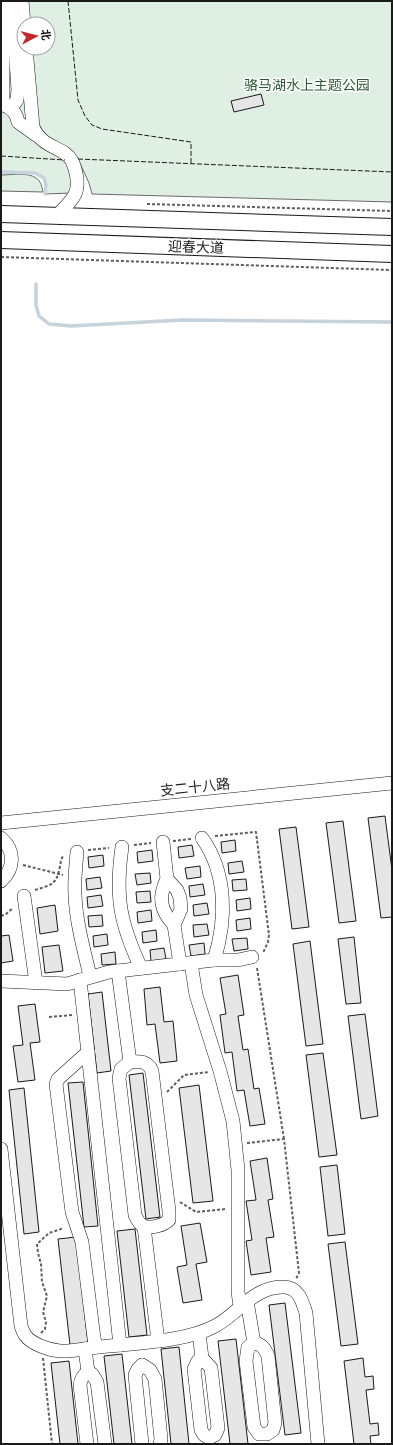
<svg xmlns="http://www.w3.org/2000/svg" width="393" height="1445" viewBox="0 0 393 1445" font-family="Karla,'Noto Sans SC',sans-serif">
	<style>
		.green { fill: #e0efe3; stroke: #6a6a6a; fill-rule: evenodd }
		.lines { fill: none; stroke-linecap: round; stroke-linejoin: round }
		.stream { stroke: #c6d2dc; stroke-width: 3.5 }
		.building { fill: #e6e6e6; stroke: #1a1a1a }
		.minor-casing { stroke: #1a1a1a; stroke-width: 14 }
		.major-casing { stroke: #1a1a1a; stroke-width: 18 }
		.path { stroke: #5f5f5f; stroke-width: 2; stroke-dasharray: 3 2; stroke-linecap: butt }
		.minor { stroke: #fff; stroke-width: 13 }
		.major { stroke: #fff; stroke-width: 16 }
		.fence { stroke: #1a1a1a; stroke-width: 1; stroke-dasharray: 5 2; stroke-linecap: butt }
		.labels { text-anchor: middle; stroke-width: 3; stroke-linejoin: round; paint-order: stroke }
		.park-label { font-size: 14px; fill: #2b5a34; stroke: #fff }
		.street-label { font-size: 14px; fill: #1a1a1a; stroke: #fff }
	</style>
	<rect width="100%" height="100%" fill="#fff"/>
	<g class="green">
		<path d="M1,1H392V202L92,194L89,183L78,159L73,183L72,193L45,194L46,185L44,178L35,173L1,172ZM24,24H48V48H24Z"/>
		<path d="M1,175C11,175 28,172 36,178C41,181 42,187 43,192L1,191Z"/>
	</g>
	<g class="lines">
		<g class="stream">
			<path d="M1,172L35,173L44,178L46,185L45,194"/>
			<path d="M36,284V305L39,316L49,324L71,326L182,320L392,322"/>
		</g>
	</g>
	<g class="building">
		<path d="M261,94L264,105L234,112L231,101Z"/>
		<path d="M385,816L392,870V917L381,918L368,818Z"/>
		<path d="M343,821L356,921L339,923L326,823Z"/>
		<path d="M296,827L309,927L292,929L279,829Z"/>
		<path d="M235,840L236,851L222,853L221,842Z"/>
		<path d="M192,845L194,856L179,858L178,847Z"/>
		<path d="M152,850L153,861L138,863L137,852Z"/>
		<path d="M103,855L104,866L89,868L88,857Z"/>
		<path d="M242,861L244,872L229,874L228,863Z"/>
		<path d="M200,866L201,877L187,879L185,868Z"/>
		<path d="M150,873L151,883L137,885L135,874Z"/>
		<path d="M100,877L102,888L87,890L86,879Z"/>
		<path d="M246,879L247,890L233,891L232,880Z"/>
		<path d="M203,884L205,895L190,897L189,886Z"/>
		<path d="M150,891L151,902L137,903L136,892Z"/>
		<path d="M101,895L103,906L88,908L87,897Z"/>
		<path d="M250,898L251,909L237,911L236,900Z"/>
		<path d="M207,903L209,914L194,916L193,905Z"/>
		<path d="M55,905L58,931L40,934L37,908Z"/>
		<path d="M151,910L152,921L138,923L137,912Z"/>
		<path d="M102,915L103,926L89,927L88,916Z"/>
		<path d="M250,918L251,929L237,931L236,920Z"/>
		<path d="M207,924L209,935L194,937L193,925Z"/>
		<path d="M156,930L157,941L143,943L142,932Z"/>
		<path d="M107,934L108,945L94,947L93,936Z"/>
		<path d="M9,935L13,961L1,963V936Z"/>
		<path d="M354,937L361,1003L346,1004L338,939Z"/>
		<path d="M247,938L248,949L234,951L232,939Z"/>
		<path d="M310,941L323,1044L306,1046L293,944Z"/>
		<path d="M204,943L205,954L191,956L189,945Z"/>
		<path d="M59,945L63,971L45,973L42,947Z"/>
		<path d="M164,948L166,959L151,961L150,950Z"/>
		<path d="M115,952L116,964L102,965L101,954Z"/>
		<path d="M238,975L244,1015L238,1016L243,1050L248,1049L254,1089L259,1088L265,1124L250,1126L244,1090L237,1091L232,1052L225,1053L220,1015L226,1014L220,978Z"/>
		<path d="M160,987L164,1022L173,1021L177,1061L160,1063L155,1024L147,1025L144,989Z"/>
		<path d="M102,992L111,1071L97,1073L88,994Z"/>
		<path d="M35,1004L40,1042L30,1043L35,1080L18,1082L13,1046L23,1045L18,1006Z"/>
		<path d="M365,1014L378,1116L361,1119L348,1016Z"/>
		<path d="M323,1053L337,1155L319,1157L306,1055Z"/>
		<path d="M143,1073L160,1217L146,1219L129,1075Z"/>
		<path d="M83,1082L98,1226L84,1227L68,1083Z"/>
		<path d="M199,1085L213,1201L193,1203L179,1088Z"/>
		<path d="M24,1088L39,1232L24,1234L9,1090Z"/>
		<path d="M267,1158L273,1199L268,1200L274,1237L266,1238L271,1272L251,1275L246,1241L252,1240L246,1201L256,1200L250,1161Z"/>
		<path d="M337,1165L345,1234L328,1236L320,1167Z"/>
		<path d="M200,1223L207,1262L196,1264L202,1300L183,1303L177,1267L187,1265L181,1226Z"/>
		<path d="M135,1229L147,1335L129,1337L117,1231Z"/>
		<path d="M76,1237L88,1343L70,1345L58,1239Z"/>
		<path d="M345,1242L358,1344L341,1346L328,1244Z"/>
		<path d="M285,1303L301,1433L285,1435L269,1305Z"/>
		<path d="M236,1339L248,1444H230L218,1341Z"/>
		<path d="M179,1347L189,1444H171L161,1349Z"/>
		<path d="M122,1354L132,1444H114L104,1356Z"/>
		<path d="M363,1358L365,1377L373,1376L374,1389L366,1390L370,1424L378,1423L379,1435L370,1436L371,1444H354L344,1361Z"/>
		<path d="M69,1361L78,1444H60L51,1363Z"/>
	</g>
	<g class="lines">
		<g class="minor-casing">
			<g id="minor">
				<path d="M2,1L3,12V105"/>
				<path d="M22,1L24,24"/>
				<path d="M26,48L33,127C42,149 64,146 72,161C74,165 75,169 76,173C81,195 71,200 57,216"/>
				<path d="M4,105C13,109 16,113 18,122L36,135"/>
				<path d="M11,108L17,100L18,90L12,1"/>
				<path d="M1,823L392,783"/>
				<path d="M1,838C15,850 15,868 1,881"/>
				<path d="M202,838C227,873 227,920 214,960"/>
				<path d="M163,842L167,879L177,890L180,898L181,909L174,925L180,964"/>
				<path d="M122,847C115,897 120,923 141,968"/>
				<path d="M77,852C76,866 74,880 75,895C76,922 84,950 90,976"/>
				<path d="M167,879C158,897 160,910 174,925"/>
				<path d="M24,896L36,983"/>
				<path d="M191,963L196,995L220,1071L233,1121L238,1170V1292L240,1306"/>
				<path d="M118,971L130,1062L121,1069L119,1078L135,1215C137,1219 139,1224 143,1226C151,1229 164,1225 169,1220V1211L152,1071C148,1061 140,1061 130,1062"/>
				<path d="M80,980L120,1345"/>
				<path d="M1,981L67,984L109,972L214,960H238L252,957"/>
				<path d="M88,1052L58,1079L56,1084L72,1212L82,1242L94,1338L96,1347"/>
				<path d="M1,1149L21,1326C22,1329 23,1332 25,1335C31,1344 49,1350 60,1351C71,1352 88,1348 99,1347C133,1343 186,1342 215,1326C237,1315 253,1287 282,1287C298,1286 302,1300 306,1313L318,1444"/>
				<path d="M144,1227L158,1341"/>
				<path d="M247,1301L254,1343L248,1347L246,1361L254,1427L259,1434H267L273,1430L275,1423L268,1356C265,1349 262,1344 254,1343"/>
				<path d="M199,1333L202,1358L198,1361L194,1369L201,1430L204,1435L209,1438L215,1435L218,1428L211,1368L202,1358"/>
				<path d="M85,1349L88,1372"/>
				<path d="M142,1365L150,1370L155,1379L161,1439L160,1444"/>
				<path d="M88,1372L92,1374L97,1382L105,1444"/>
				<path d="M87,1444L80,1385C81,1378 83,1375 88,1372"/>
				<path d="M142,1444L135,1375L138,1369L142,1365"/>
			</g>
		</g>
		<g class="major-casing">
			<g id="major">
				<path d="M1,214L392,227"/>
				<path d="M1,240L392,254"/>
			</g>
		</g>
		<g class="path">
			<path d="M147,204L392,211"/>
			<path d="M1,257L392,270"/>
			<path d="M215,836L256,832L269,935L268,942L263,953"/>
			<path d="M173,841L191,839"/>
			<path d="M134,845L151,843"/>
			<path d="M88,850L109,848"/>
			<path d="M23,865L63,875"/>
			<path d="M35,890C51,885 57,885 60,866C61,862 61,858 64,855"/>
			<path d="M1,916L6,914L13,908"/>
			<path d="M257,968L284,1139"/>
			<path d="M49,1017L72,1015"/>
			<path d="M167,1092L184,1075L209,1072"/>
			<path d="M247,1143L284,1139L299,1273L296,1279"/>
			<path d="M180,1202L196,1212L226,1209"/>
			<path d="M41,1333L45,1329L46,1322L43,1312L47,1296L42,1282L41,1264L38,1253L37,1244L49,1233L64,1228"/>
			<path d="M43,1358L52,1444"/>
		</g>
		<use href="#minor" class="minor"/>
		<use href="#major" class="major"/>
		<g class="fence">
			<path d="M68,1L78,100L85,116L92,125L102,129L191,142V164"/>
			<path d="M1,156L65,160"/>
			<path d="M78,159L392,172"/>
		</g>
	</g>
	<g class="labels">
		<g class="park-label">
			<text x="307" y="90">骆马湖水上主题公园</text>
		</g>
		<g class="street-label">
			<text transform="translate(196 247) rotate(2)" y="5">迎春大道</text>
			<text transform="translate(195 787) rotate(-6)" y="5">支二十八路</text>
		</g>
	</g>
	<rect width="393" height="1445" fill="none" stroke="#1a1a1a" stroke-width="4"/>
	<g transform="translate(36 36) rotate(83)"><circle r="19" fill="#ffffff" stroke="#a3a3a3"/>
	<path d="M0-3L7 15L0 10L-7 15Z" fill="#c62828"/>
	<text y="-6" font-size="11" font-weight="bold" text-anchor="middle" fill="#1a1a1a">北</text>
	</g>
</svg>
